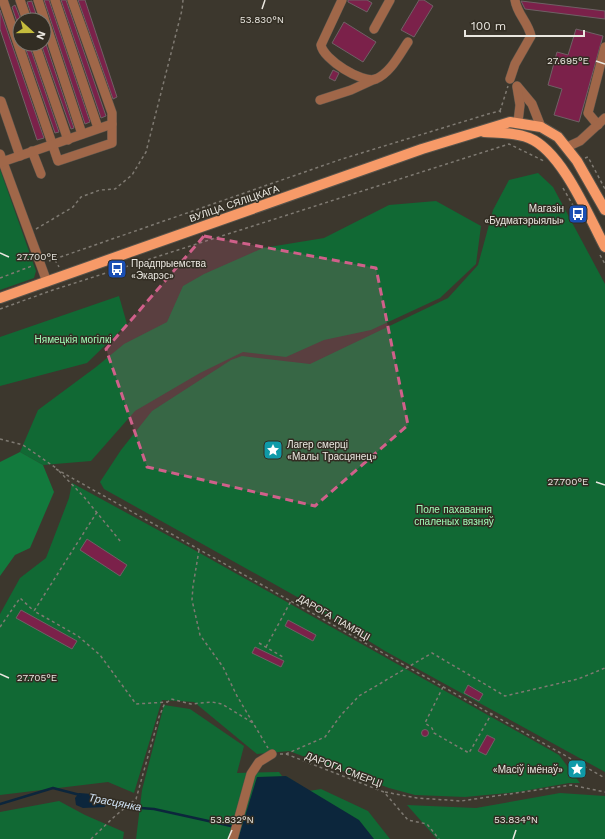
<svg xmlns="http://www.w3.org/2000/svg" width="605" height="839" viewBox="0 0 605 839" font-family="'Work Sans',sans-serif">
	<style>
		.green { fill: #116934 }
		.forest { fill: #127a3d }
		.water { fill: #0c263c }
		.lines { fill: none; stroke-linecap: round; stroke-linejoin: round }
		.stream { stroke: #0c263c; stroke-width: 2.5 }
		.building { fill: #7b214a; stroke: #6f6165 }
		.minor-casing { stroke: #58534a; stroke-width: 10 }
		.major-casing { stroke: #58534a; stroke-width: 12 }
		.path { stroke: #7f7a72; stroke-width: 1.5; stroke-dasharray: 3 3; stroke-linecap: butt }
		.minor { stroke: #a06749; stroke-width: 9 }
		.major { stroke: #f79a68; stroke-width: 10 }
		.marked { fill: #d0608a; fill-opacity: 0.2; stroke: #d0608a; stroke-width: 3; stroke-dasharray: 8 5; stroke-linejoin: round }
		.ticks { fill: none; stroke: #eae7e0; stroke-width: 1.5 }
		.labels { text-anchor: middle; stroke-width: 3; stroke-linejoin: round; paint-order: stroke }
		.street-label { font-size: 10px; fill: #eae7e0; stroke: #322d23 }
		.poi-label { font-size: 10px; fill: #eae7e0; stroke: #322d23; text-anchor: end }
		.park-label { font-size: 10px; fill: #a1fcb7; stroke: #322d23 }
		.water-label { font-size: 11px; font-style: italic; fill: #cfe2f4; stroke: #322d23 }
		.ticks-label { font-size: 10px; text-anchor: middle; fill: #eae7e0; stroke: #322d23; stroke-width: 3; stroke-linejoin: round; paint-order: stroke }
	</style>
	<rect width="100%" height="100%" fill="#3c372d"/>
	<g class="green">
		<path d="M0,169L36,271L34,278L0,290Z"/>
		<path d="M538,173L553,187L605,284V772L385,651L299,598L104,489L100,482L121,450L152,411L231,360L242,356L310,364L448,298L478,265L493,210L509,180Z"/>
		<path d="M436,201L481,226L476,264L440,298L371,330L324,340L286,357L243,352L200,373L135,411L91,461L43,465L20,452L38,410L96,367L124,344L167,322L183,286L204,274L263,248L324,238L389,205Z"/>
		<path d="M119,296L127,324L87,363L0,386V337Z"/>
		<path d="M72,483L189,547L559,755L580,783H569L518,792L465,797L415,795L389,788L289,751L257,754L194,702L162,700L134,793L108,782L0,795V614L20,578L46,558L69,498Z"/>
		<path d="M164,705L190,709L244,746L237,773L279,772L282,776H286L309,791L321,789L368,811L390,839H136L142,790Z"/>
		<path d="M560,793L605,796V839H437L407,805L476,808Z"/>
		<path d="M59,801L85,815L124,832L123,839H0V812Z"/>
	</g>
	<path class="forest" d="M20,452L43,465L54,492L30,548L15,555L0,576V462Z"/>
	<g class="water">
		<path d="M286,776L359,820L374,839H238L257,777Z"/>
		<path d="M79,793L92,794L107,800L105,807L83,808L76,805L75,798Z"/>
	</g>
	<g class="lines">
		<g class="stream">
			<path d="M104,801L127,807L154,809L231,826"/>
			<path d="M0,804L53,788L80,795"/>
		</g>
	</g>
	<g class="building">
		<path d="M44,0H49L90,122L85,124Z"/>
		<path d="M61,0H66L106,116L101,118Z"/>
		<path d="M78,0H85L117,97L113,99Z"/>
		<path d="M348,0H367L372,3L367,12L348,2Z"/>
		<path d="M419,0H424L433,6L414,37L401,30Z"/>
		<path d="M32,1V2L38,20H33L27,2Z"/>
		<path d="M521,1L605,11V19L525,9Z"/>
		<path d="M15,5L21,20L20,31L12,7Z"/>
		<path d="M0,10L44,138L37,140L0,29Z"/>
		<path d="M344,22L376,42L363,62L332,43Z"/>
		<path d="M576,29L603,36L579,122L554,115L562,89L548,85L557,52L568,55Z"/>
		<path d="M44,38L74,128L71,129L41,44H44Z"/>
		<path d="M24,44H29L59,132L55,133Z"/>
		<path d="M333,70L339,73L335,81L329,78Z"/>
		<path d="M87,539L127,565L120,576L80,550Z"/>
		<path d="M21,610L77,641L72,649L16,618Z"/>
		<path d="M288,620L316,635L313,641L285,626Z"/>
		<path d="M255,647L284,661L281,667L252,653Z"/>
		<path d="M468,685L483,694L479,701L464,693Z"/>
		<circle cx="425" cy="733" r="3.5"/>
		<path d="M487,735L495,739L486,755L478,751Z"/>
	</g>
	<g class="lines">
		<g class="minor-casing">
			<g id="minor">
				<path d="M3,0L58,161L112,143V124"/>
				<path d="M20,0L27,20"/>
				<path d="M38,0L82,134"/>
				<path d="M55,0L98,128"/>
				<path d="M342,0L321,45C323,59 362,84 376,79C391,72 399,55 408,42"/>
				<path d="M374,29L390,0"/>
				<path d="M35,44L68,140"/>
				<path d="M510,79L515,64L531,36C528,22 517,14 515,0"/>
				<path d="M517,86L532,104L541,127"/>
				<path d="M517,87L520,105L518,122"/>
				<path d="M320,100L351,90L375,79"/>
				<path d="M1,101L20,156"/>
				<path d="M598,125L588,113L605,47"/>
				<path d="M567,147L580,141L605,118"/>
				<path d="M32,151L41,174"/>
				<path d="M0,154L47,282"/>
				<path d="M2,162L112,124V113L72,0"/>
				<path d="M233,839L251,774L259,762L272,754"/>
			</g>
		</g>
		<g class="major-casing">
			<g id="major">
				<path d="M484,132C499,133 514,132 529,138C562,151 589,217 605,247"/>
				<path d="M0,298L422,149L510,122L541,127L558,137L577,161L605,210"/>
			</g>
		</g>
		<g class="path">
			<path d="M500,111L508,86"/>
			<path d="M585,158L588,157L605,189"/>
			<path d="M563,188L578,214"/>
			<path d="M36,229L73,207L81,197L100,190L115,189L132,175L146,152L182,10L183,0"/>
			<path d="M600,255L605,264"/>
			<path d="M55,260L59,267"/>
			<path d="M49,261L342,159L488,114L500,111L502,115"/>
			<path d="M0,278L32,266"/>
			<path d="M0,309L53,290L509,144L544,161"/>
			<path d="M0,439L23,445L56,468"/>
			<path d="M56,469L605,778"/>
			<path d="M59,471L84,497L121,542"/>
			<path d="M97,512L34,611L78,636L100,655L136,704L167,702"/>
			<path d="M199,550L193,586L192,600L200,635L223,667L237,696L268,748"/>
			<path d="M0,627L20,598L34,611"/>
			<path d="M259,643L283,657"/>
			<path d="M266,647L291,601"/>
			<path d="M443,687L425,723L432,728L434,733L469,753L492,713"/>
			<path d="M280,754H286L384,792L408,820L427,824L439,839"/>
			<path d="M286,754L325,737L341,715L359,696L432,653L505,696L578,679L605,668"/>
			<path d="M385,792L417,798L461,801L571,785L605,792"/>
			<path d="M91,839L115,816L136,799L159,717L164,705L171,699L191,704L212,702L222,704L253,723"/>
		</g>
		<use href="#minor" class="minor"/>
		<use href="#major" class="major"/>
	</g>
	<path class="marked" d="M204,236L376,268L408,425L315,506L147,467L106,349Z"/>
	<path class="ticks" d="M262,9L265,0M596,61L605,64M0,253L9,257M596,482L605,485M0,674L9,678M228,839L232,830M513,839L516,830"/>
	<defs>
		<g id="bus-square" transform="scale(1)"><rect x="-9" y="-9" width="18" height="18" rx="4" fill="#1a4fb4" stroke="#322d23"/><path d="M-5-6H5V4H4V6H2V4H-2V6H-4V4H-5ZM-3.5-4V0h7V-4ZM-3.5 1.2v1.5H-2V1.2ZM2 1.2v1.5H3.5V1.2Z" fill="#fff"/></g>
		<g id="sight-square" transform="scale(1)"><rect x="-9" y="-9" width="18" height="18" rx="4" fill="#0f9aa8" stroke="#322d23"/><path d="M0-6L1.8-2.2L6-1.7L2.9 1.2L3.7 5.4L0 3.3L-3.7 5.4L-2.9 1.2L-6-1.7L-1.8-2.2Z" fill="#fff"/></g>
	</defs>
	<g fill-rule="evenodd">
		<use href="#bus-square" x="578" y="214"/>
		<use href="#bus-square" x="117" y="269"/>
		<use href="#sight-square" x="273" y="450"/>
		<use href="#sight-square" x="577" y="769"/>
	</g>
	<g class="labels">
		<g class="street-label">
			<text transform="translate(234 203) rotate(-19)" y="4">ВУЛІЦА СЯЛІЦКАГА</text>
			<text transform="translate(334 617) rotate(30)" y="4">ДАРОГА ПАМЯЦІ</text>
			<text transform="translate(344 769) rotate(21)" y="4">ДАРОГА СМЕРЦІ</text>
		</g>
		<g class="poi-label">
			<text x="564" y="212">Магазін<tspan x="564" dy="12">«Будматэрыялы»</tspan></text>
			<text x="131" y="267" text-anchor="start">Прадпрыемства<tspan x="131" dy="12">«Экарэс»</tspan></text>
			<text x="287" y="448" text-anchor="start">Лагер смерці<tspan x="287" dy="12">«Малы Трасцянец»</tspan></text>
			<text x="563" y="773">«Масіў імёнаў»</text>
		</g>
		<g class="park-label">
			<text x="73" y="343">Нямецкія могілкі</text>
			<text x="454" y="513">Поле пахавання<tspan x="454" dy="12">спаленых вязняў</tspan></text>
		</g>
		<g class="water-label">
			<text transform="translate(115 802) rotate(11)" y="4">Трасцянка</text>
		</g>
	</g>
	<g class="ticks-label">
		<text x="262" y="23">53.830°N</text>
		<text x="568" y="64">27.695°E</text>
		<text x="37" y="260">27.700°E</text>
		<text x="568" y="485">27.700°E</text>
		<text x="37" y="681">27.705°E</text>
		<text x="232" y="823">53.832°N</text>
		<text x="516" y="823">53.834°N</text>
	</g>
	<g transform="translate(32 32) rotate(111)"><circle r="19" fill="#322d23" stroke="#7c776f"/>
	<path d="M0-3L7 15L0 10L-7 15Z" fill="#c5bc3d"/>
	<text y="-6" font-size="11" font-weight="bold" text-anchor="middle" fill="#eae7e0">N</text>
	</g>
	<path d="M465 30v6h119v-6" fill="none" stroke="#eae7e0" stroke-width="2"/>
	<text x="471" y="30" font-size="12" fill="#eae7e0" stroke="#322d23" stroke-width="3" paint-order="stroke">100 m</text>
</svg>
